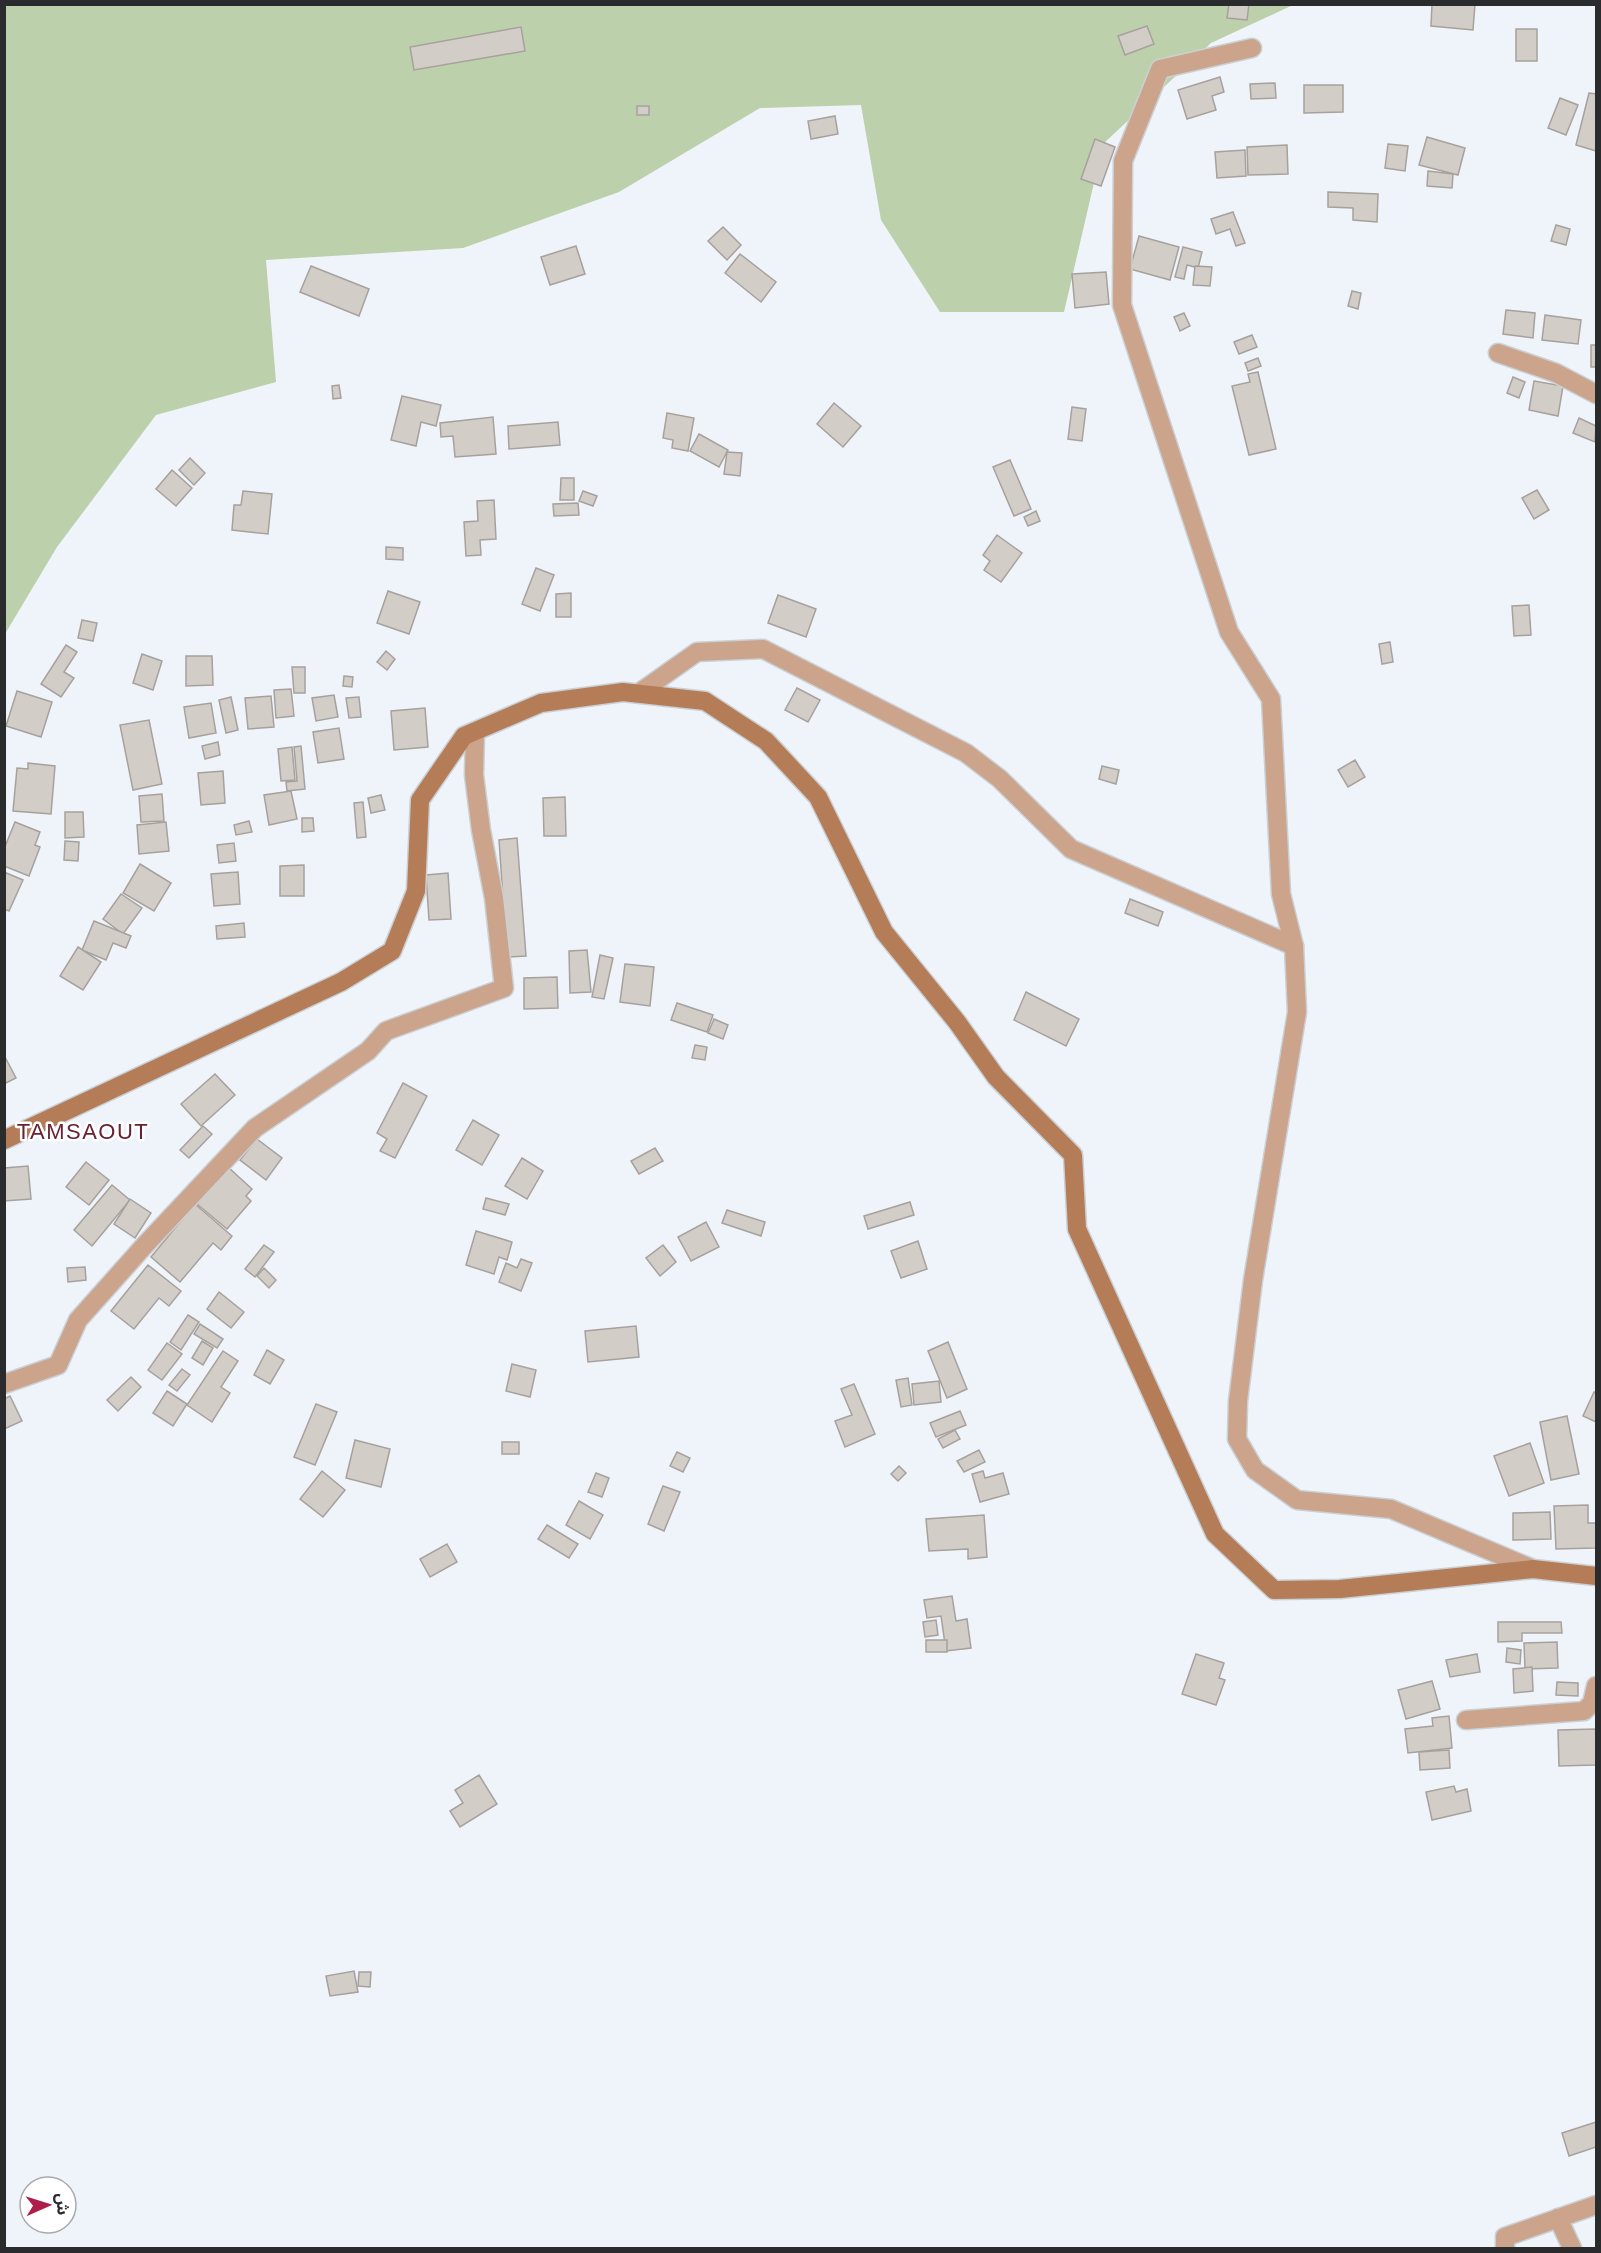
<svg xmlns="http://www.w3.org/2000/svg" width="1601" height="2253" viewBox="0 0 1601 2253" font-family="Helvetica,'Noto Sans Arabic',sans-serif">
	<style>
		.green { fill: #bcd0ab }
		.building { fill: #d3cdc8; stroke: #a7a19d; stroke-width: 1.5 }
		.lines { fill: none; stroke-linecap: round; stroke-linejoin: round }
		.street-casing { stroke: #cbd0d5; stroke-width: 21 }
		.secondary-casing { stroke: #cbd0d5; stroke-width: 21 }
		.street { stroke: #cba48b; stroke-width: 18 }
		.secondary { stroke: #b47d58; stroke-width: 18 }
		.labels { text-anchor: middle; stroke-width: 5; stroke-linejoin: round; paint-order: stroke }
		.quarter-label { font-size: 22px; letter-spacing: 1.5px; fill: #682232; stroke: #fff }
	</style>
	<rect width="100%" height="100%" fill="#eff4fa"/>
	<path class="green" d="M5,5H1293L1211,43L1103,144L1064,312H940L881,220L861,105L760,108L619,192L463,248L266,260L276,382L156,415L57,547L5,634Z"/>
	<g class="building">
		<path d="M1229,4H1249L1247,20L1227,18Z"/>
		<path d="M1432,4H1475L1473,30L1431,26Z"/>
		<path d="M1147,26L1154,44L1125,55L1118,36Z"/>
		<path d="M521,27L525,51L414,70L410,47Z"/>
		<rect x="1516" y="29" width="21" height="32"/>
		<path d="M1220,77L1224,92L1212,96L1216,110L1187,119L1178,90Z"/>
		<path d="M1275,83L1276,98L1251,99L1250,84Z"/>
		<path d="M1304,85H1343V112L1304,113Z"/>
		<path d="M1589,93L1596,94V151L1576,145Z"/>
		<path d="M1560,98L1578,105L1566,135L1548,128Z"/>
		<rect x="637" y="106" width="12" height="9"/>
		<path d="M835,116L838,134L811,139L808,121Z"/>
		<path d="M1427,137L1465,148L1458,175L1419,165Z"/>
		<path d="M1095,139L1115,147L1101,186L1081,179Z"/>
		<path d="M1388,144L1408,146L1405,171L1385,168Z"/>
		<path d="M1287,145L1288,174L1248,175L1247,147Z"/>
		<path d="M1245,150L1246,176L1217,178L1215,152Z"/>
		<path d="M1428,171L1453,174L1452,188L1427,186Z"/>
		<path d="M1328,192L1378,194L1377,222L1353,220V208L1328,207Z"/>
		<path d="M1233,212L1245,243L1236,246L1230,229L1216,234L1211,219Z"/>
		<path d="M1556,225L1570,229L1566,245L1551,241Z"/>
		<path d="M723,227L741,245L727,260L708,241Z"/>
		<path d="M1139,236L1179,247L1170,280L1130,269Z"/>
		<path d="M576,246L585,274L550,285L541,257Z"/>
		<path d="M1183,247L1202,252L1198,268L1187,265L1184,279L1175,277Z"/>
		<path d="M740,254L776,282L761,302L725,273Z"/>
		<path d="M311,266L369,289L359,316L300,292Z"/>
		<path d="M1195,266L1212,267L1210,286L1193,285Z"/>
		<path d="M1106,272L1109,304L1075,308L1072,274Z"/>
		<path d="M1352,291L1361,293L1358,309L1348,306Z"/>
		<path d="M1506,310L1535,313L1533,338L1503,334Z"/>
		<path d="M1184,313L1190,326L1180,331L1174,317Z"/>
		<path d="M1545,315L1581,320L1578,344L1542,340Z"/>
		<path d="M1252,335L1257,347L1239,354L1234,342Z"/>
		<rect x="1591" y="345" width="5" height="22"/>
		<path d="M1258,358L1261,366L1248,371L1245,363Z"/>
		<path d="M1258,372L1276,449L1249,455L1232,386L1250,382L1248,374Z"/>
		<path d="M1513,377L1525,382L1519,398L1507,393Z"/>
		<path d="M1534,381L1563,386L1558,416L1529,410Z"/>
		<path d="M339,385L341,398L333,399L332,386Z"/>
		<path d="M402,396L441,405L436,426L421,422L416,446L391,440Z"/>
		<path d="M834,403L861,426L843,447L817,424Z"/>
		<path d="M1072,407L1086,409L1082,441L1068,439Z"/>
		<path d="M667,413L694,418L688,451L672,448L673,440L663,438Z"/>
		<path d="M493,417L496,454L455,457L453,436L441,437L440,423Z"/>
		<path d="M1579,418L1596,426L1595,442L1573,433Z"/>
		<path d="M558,422L560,445L509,449L508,426Z"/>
		<path d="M699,434L728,450L719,467L690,451Z"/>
		<path d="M727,452L742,453L740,476L724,474Z"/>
		<path d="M190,458L205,473L194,485L179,470Z"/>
		<path d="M1010,460L1031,509L1014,516L993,467Z"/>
		<path d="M172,470L192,488L176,506L156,489Z"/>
		<path d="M561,478H574V500H560Z"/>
		<path d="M1537,490L1549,510L1534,519L1522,498Z"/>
		<path d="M243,491L272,494L268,534L232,530L234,505H241Z"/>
		<path d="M583,491L597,496L593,506L579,501Z"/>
		<path d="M494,500L496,539L480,540L481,555L466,556L464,522L478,521L477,501Z"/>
		<path d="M578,503L579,515L554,516L553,504Z"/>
		<path d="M1036,511L1040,521L1028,526L1024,517Z"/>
		<path d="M997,535L1022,553L1001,582L984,570L990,561L983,555Z"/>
		<path d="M386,547L403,548V560L386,559Z"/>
		<path d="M536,568L554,575L540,611L522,604Z"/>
		<path d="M388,591L420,602L409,634L377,623Z"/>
		<path d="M571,593V617H556V594Z"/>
		<path d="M778,595L816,609L806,637L768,623Z"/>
		<path d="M1529,605L1531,635L1514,636L1512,606Z"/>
		<path d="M82,620L97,623L93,641L78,638Z"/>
		<path d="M1390,642L1393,662L1382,664L1379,644Z"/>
		<path d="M66,645L77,652L64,672L74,678L61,697L41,684Z"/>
		<path d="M386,651L395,659L387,670L377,662Z"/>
		<path d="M142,654L162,661L153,690L133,683Z"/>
		<path d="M186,656H212L213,685L186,686Z"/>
		<path d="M292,667H305V693H294Z"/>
		<path d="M344,676L353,677L352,687L343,686Z"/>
		<path d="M797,688L820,700L808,722L785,710Z"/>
		<path d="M291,689L294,716L276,718L274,690Z"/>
		<path d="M17,691L52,702L41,737L6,726Z"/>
		<path d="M334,695L338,717L316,721L312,698Z"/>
		<path d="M271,696L274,727L248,729L245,698Z"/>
		<path d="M231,697L238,730L226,733L219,700Z"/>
		<path d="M359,697L361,717L349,718L346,698Z"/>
		<path d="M211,703L216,733L189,738L184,707Z"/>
		<path d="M425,708L428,747L394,750L391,711Z"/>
		<path d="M149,720L162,784L133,790L120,725Z"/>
		<path d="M339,728L344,759L318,763L313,732Z"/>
		<path d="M218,742L220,755L205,759L202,746Z"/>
		<path d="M301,746L305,789L287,791L286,782L297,781L294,747Z"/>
		<path d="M292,747L295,780L281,781L278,749Z"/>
		<path d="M1355,760L1365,777L1348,787L1338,770Z"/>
		<path d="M28,763L55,766L51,814L13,811L17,768L28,769Z"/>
		<path d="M1102,766L1119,770L1116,784L1099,779Z"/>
		<path d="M223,771L225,803L201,805L198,773Z"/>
		<path d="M291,791L297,819L269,825L264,795Z"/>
		<path d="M162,794L164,821L141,822L139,796Z"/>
		<path d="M381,795L385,810L371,813L368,798Z"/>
		<path d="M565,797L566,836H544L543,798Z"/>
		<path d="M363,802L366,837L357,838L354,803Z"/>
		<path d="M65,812H83L84,837L65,838Z"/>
		<path d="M302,818H313L314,831L302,832Z"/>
		<path d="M249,821L252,832L236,835L234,825Z"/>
		<path d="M15,822L40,832L35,845L40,847L29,876L4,866V849Z"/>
		<path d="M166,822L169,851L139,854L137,825Z"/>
		<path d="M517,838L526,956L507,957L499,840Z"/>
		<path d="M65,841L79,842L78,861L64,860Z"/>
		<path d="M234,843L236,861L219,863L217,845Z"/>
		<path d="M140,864L171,883L154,911L123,893Z"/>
		<path d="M304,865V896H280V866Z"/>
		<path d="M4,872L23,880L9,911L4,909Z"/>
		<path d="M238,872L240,904L214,906L211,874Z"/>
		<path d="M448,873L451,919L429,920L426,875Z"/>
		<path d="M121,894L142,908L123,934L103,919Z"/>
		<path d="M1130,899L1163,912L1158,926L1125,913Z"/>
		<path d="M94,921L131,936L126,948L113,943L106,960L82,950Z"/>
		<path d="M244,923L245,937L217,939L216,926Z"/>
		<path d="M78,947L101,962L83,990L60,976Z"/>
		<path d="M587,950L591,992L570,993L569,951Z"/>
		<path d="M600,955L613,958L604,999L592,997Z"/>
		<path d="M625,964L654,967L650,1006L620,1002Z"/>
		<path d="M557,977L558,1008L524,1009V978Z"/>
		<path d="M1026,992L1079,1019L1066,1046L1014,1020Z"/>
		<path d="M677,1003L713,1015L707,1032L671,1020Z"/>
		<path d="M714,1019L728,1025L723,1039L708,1033Z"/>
		<path d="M695,1045L707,1047L705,1060L692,1058Z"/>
		<path d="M4,1055L16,1078L4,1084Z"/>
		<path d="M215,1074L235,1095L201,1126L181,1104Z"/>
		<path d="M403,1083L427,1096L395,1158L380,1151L387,1139L377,1133Z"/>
		<path d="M473,1120L499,1135L482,1165L456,1150Z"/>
		<path d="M203,1126L212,1134L189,1158L180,1150Z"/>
		<path d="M257,1139L282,1158L266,1180L240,1160Z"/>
		<path d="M655,1148L663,1161L639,1174L631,1161Z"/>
		<path d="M522,1158L543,1171L527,1199L505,1186Z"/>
		<path d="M86,1162L109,1180L89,1205L66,1187Z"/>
		<path d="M28,1166L31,1199L4,1201V1168Z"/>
		<path d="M228,1167L252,1189L246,1196L251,1201L227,1229L197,1204Z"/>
		<path d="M112,1185L130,1200L92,1246L74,1230Z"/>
		<path d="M486,1198L509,1204L505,1215L483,1209Z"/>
		<path d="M130,1199L151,1213L135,1238L114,1224Z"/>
		<path d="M910,1202L914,1215L868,1229L864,1216Z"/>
		<path d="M195,1204L232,1236L221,1250L213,1243L180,1282L151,1257Z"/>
		<path d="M727,1210L765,1222L761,1236L722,1223Z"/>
		<path d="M706,1222L719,1247L691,1261L678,1237Z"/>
		<path d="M476,1231L512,1242L507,1260L499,1257L494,1274L466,1265Z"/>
		<path d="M918,1241L927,1269L901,1278L891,1251Z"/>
		<path d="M264,1245L274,1252L255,1277L245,1269Z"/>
		<path d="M663,1245L676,1262L660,1276L646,1258Z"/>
		<path d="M521,1259L532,1263L521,1291L499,1282L506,1263L517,1268Z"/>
		<path d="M148,1265L181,1291L169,1306L159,1298L134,1329L111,1311Z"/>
		<path d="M85,1267L86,1280L68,1282L67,1268Z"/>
		<path d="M264,1268L276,1280L269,1288L257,1276Z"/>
		<path d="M219,1292L244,1312L231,1328L207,1309Z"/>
		<path d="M188,1315L199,1322L181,1350L170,1342Z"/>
		<path d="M200,1324L223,1339L217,1348L194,1334Z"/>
		<path d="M636,1326L639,1357L588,1362L585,1331Z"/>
		<path d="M202,1341L213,1348L203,1365L192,1358Z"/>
		<path d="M948,1342L967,1389L947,1398L928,1351Z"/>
		<path d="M167,1343L182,1354L162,1380L148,1370Z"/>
		<path d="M267,1350L284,1360L270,1384L254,1375Z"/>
		<path d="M223,1351L238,1361L221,1387L230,1393L212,1422L187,1405Z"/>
		<path d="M512,1364L536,1370L530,1397L506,1391Z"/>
		<path d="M182,1369L190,1375L177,1391L169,1385Z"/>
		<path d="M131,1377L141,1387L118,1411L107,1400Z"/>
		<path d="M908,1378L912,1405L901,1407L896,1380Z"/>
		<path d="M939,1381L941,1402L914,1405L912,1384Z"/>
		<path d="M854,1384L875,1434L845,1447L835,1421L852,1415L841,1389Z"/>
		<path d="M167,1391L187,1404L173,1426L153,1413Z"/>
		<path d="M1594,1392L1596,1393V1422L1583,1416Z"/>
		<path d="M10,1396L22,1421L4,1429V1399Z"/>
		<path d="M316,1404L337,1412L315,1465L294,1457Z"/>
		<path d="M960,1411L966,1425L936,1437L930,1423Z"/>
		<path d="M1567,1416L1579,1474L1551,1480L1540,1422Z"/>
		<path d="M955,1430L960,1439L943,1448L938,1439Z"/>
		<path d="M355,1440L390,1449L381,1487L346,1478Z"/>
		<rect x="502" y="1442" width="17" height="12"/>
		<path d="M1530,1443L1544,1483L1509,1496L1494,1456Z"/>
		<path d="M979,1450L985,1462L964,1472L957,1461Z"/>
		<path d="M677,1452L690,1458L683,1472L670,1466Z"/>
		<path d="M899,1466L906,1473L898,1481L891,1474Z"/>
		<path d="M322,1471L345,1490L323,1517L300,1499Z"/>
		<path d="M983,1471L985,1478L1003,1473L1009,1494L980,1502L972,1474Z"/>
		<path d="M596,1473L609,1478L602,1497L588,1492Z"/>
		<path d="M663,1486L680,1492L664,1531L648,1524Z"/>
		<path d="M579,1501L603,1515L590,1539L566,1525Z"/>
		<path d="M1588,1505V1523H1596V1548L1556,1549L1554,1506Z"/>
		<path d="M1550,1512L1551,1539L1513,1540V1513Z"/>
		<path d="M984,1515L987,1557L968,1559V1549L929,1551L926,1519Z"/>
		<path d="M547,1525L578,1544L569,1558L538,1539Z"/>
		<path d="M447,1544L457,1562L430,1577L420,1559Z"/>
		<path d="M952,1596L956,1621L967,1619L971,1648L946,1651L941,1616L927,1618L924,1600Z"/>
		<path d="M936,1620L938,1635L925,1637L923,1622Z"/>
		<path d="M1498,1622H1561L1562,1633H1522V1641L1498,1642Z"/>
		<rect x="926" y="1640" width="21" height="12"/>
		<path d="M1557,1642L1558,1668L1525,1669L1524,1643Z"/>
		<path d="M1507,1648L1521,1650L1520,1664L1506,1662Z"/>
		<path d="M1196,1654L1224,1663L1219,1678L1225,1680L1216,1705L1182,1694Z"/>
		<path d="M1477,1654L1480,1672L1450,1677L1446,1660Z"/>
		<path d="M1532,1667L1533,1691L1514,1693L1513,1669Z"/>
		<path d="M1432,1681L1440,1709L1406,1719L1398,1690Z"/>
		<path d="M1557,1682L1578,1683V1696L1556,1695Z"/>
		<path d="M1449,1716L1452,1748L1408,1753L1405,1729L1433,1726L1432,1718Z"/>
		<path d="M1596,1729V1765L1559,1766L1558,1730Z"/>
		<path d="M1449,1750L1450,1768L1420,1770L1419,1752Z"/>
		<path d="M479,1775L497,1804L460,1827L450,1811L463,1803L455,1790Z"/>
		<path d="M1454,1786L1456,1792L1467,1789L1471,1811L1432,1820L1426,1792Z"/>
		<path d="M354,1971L358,1992L330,1996L326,1976Z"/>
		<path d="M359,1972H371L370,1987L358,1986Z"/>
		<path d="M1596,2122V2147L1569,2156L1562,2133Z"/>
	</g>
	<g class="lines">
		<g class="street-casing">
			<g id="street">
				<path d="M1252,48L1160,69L1123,161L1122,305L1229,632L1271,699L1281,894L1294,946L1297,1012L1253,1280L1238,1401L1237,1439L1255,1470L1297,1500L1391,1509L1533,1569"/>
				<path d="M1498,353L1556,373L1596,394"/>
				<path d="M639,693L697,652L763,649L966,753L1000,779L1071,849L1294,946"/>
				<path d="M4,1384L58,1365L78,1320L144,1246L255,1128L368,1051L386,1031L504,988L494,898L481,830L474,775L475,732"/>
				<path d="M1466,1720L1584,1711L1592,1703L1596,1686"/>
				<path d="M1558,2218L1572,2248"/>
				<path d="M1505,2248V2237L1596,2205"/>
			</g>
		</g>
		<g class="secondary-casing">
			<path id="secondary" d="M4,1140L341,982L392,951L416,891L420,800L464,736L541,703L623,692L705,701L766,741L818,797L884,932L957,1022L996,1077L1073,1155L1077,1229L1215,1534L1274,1590L1340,1589L1533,1569L1596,1576"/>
		</g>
		<use href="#street" class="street"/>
		<use href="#secondary" class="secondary"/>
	</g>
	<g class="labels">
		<g class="quarter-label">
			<text x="83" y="1139">TAMSAOUT</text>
		</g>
	</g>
	<rect width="1601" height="2253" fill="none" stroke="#292b2d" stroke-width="12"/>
	<g transform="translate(48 2205) rotate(87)"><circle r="28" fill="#ffffff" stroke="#a9aaab" stroke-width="1.5"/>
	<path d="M0-4.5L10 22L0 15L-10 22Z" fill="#af1d4a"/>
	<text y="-9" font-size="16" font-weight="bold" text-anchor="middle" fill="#292b2d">ش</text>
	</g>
</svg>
